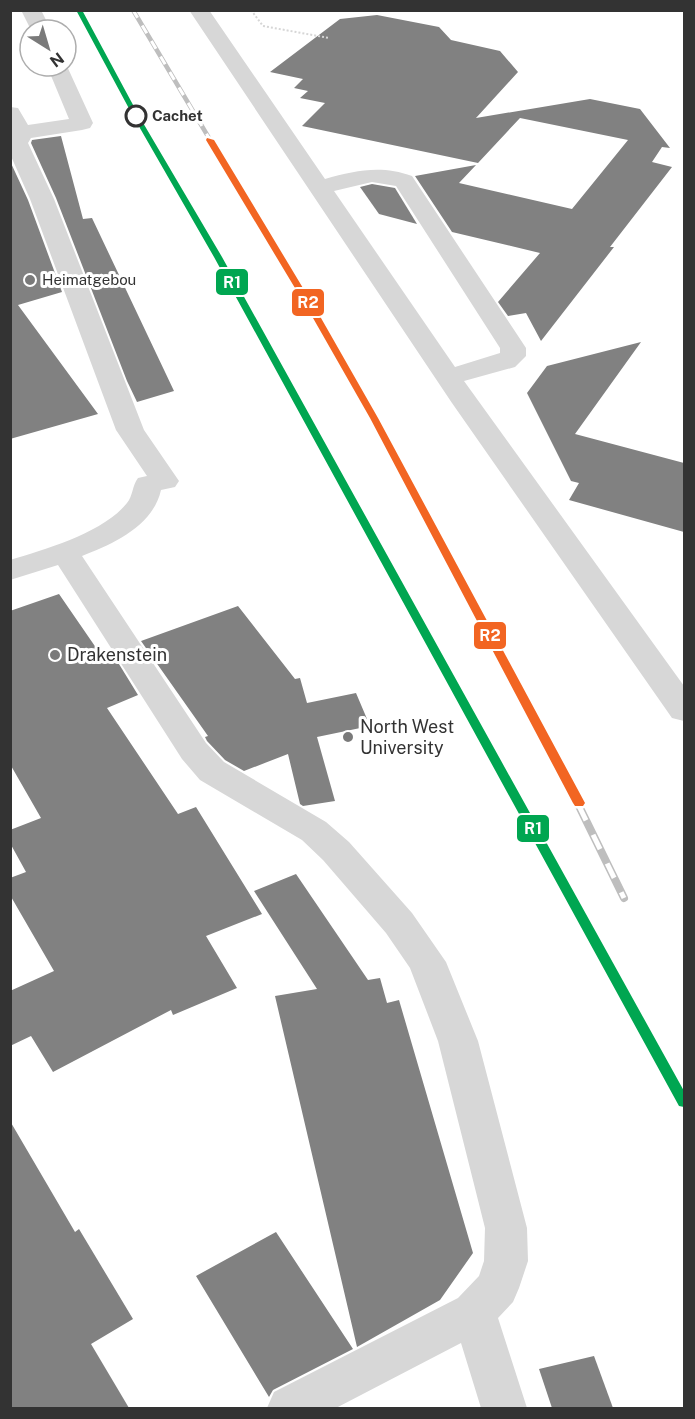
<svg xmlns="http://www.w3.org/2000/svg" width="695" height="1419" viewBox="0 0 695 1419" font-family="'Public Sans',sans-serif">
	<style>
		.building { fill: #818181 }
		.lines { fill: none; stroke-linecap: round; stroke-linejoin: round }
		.path { stroke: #d6d6d6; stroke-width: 2; stroke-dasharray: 2 2; stroke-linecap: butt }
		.minor { fill: #d7d7d7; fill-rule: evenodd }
		.rail-far2-casing { stroke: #bebebe; stroke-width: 4.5 }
		.rail-far1-casing { stroke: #bebebe; stroke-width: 6 }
		.rail-casing { stroke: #bebebe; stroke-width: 8 }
		.rail-far2 { stroke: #fff; stroke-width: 3; stroke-dasharray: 9; stroke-linecap: butt }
		.rail-far1 { stroke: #fff; stroke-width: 4; stroke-dasharray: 12; stroke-linecap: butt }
		.rail { stroke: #fff; stroke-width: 5; stroke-dasharray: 16; stroke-linecap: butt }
		.rail-1-casing { stroke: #fff; stroke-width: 5 }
		.rail-2-casing { stroke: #fff; stroke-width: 5 }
		.rail-1 { fill: #00a651; fill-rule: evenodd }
		.rail-2 { fill: #f26522; fill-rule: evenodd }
		.stop-dot { fill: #fff; stroke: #333; stroke-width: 3 }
		.poi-dot { fill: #7a7a7a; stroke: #fff; stroke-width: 2 }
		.labels { text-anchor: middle; stroke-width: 6; stroke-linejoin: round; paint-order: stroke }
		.far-stop-label { font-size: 15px; font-weight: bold; fill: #333; stroke: #fff; text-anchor: start }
		.far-poi-label { font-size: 15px; fill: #333; stroke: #fff; text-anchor: start }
		.poi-label { font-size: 18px; fill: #333; stroke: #fff; text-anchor: start }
		.line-badge { stroke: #fff; stroke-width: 2 }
		.badge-label { font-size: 16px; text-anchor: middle; font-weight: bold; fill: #fff }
	</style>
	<rect width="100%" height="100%" fill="#fff"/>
	<g class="building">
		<path d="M377,15L439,27L451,40L500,51L518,72L476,118L590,99L640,109L670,148L662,147L652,162L672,167L610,247H614L541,341L526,313L508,316L498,302L540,253L452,232L415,176L476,165L459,183L572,209L628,140L520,118L478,163L302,126L325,103L300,98L308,91L294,88L303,79L270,72L340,19Z"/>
		<path d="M61,136L83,219L92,218L174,391L137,402L127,381L56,198L31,143L32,140Z"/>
		<path d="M10,161L28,200L62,292L18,305L98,414L10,439Z"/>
		<path d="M372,184L395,188L417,224L379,214L360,187Z"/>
		<path d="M641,342L575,434L684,463V532L569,500L579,483L571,481L527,393L547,366Z"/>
		<path d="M59,594L101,655L111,651L138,695L107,708L178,814L196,807L262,914L206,936L237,988L173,1015L171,1010L53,1072L31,1036L10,1046V991L54,971L10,895V878L26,872L10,843V830L41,818L10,764V611Z"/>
		<path d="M238,606L295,679L300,678L307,703L356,693L370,726L317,737L335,801L303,806L300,804L288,754L244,771L225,760L207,741L205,737L208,736L141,641Z"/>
		<path d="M296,874L368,980L380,978L387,1003L399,1000L473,1253L440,1300L357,1347L275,996L317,989L254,891Z"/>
		<path d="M10,1121L75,1232L79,1229L133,1319L91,1344L129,1408H10Z"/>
		<path d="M276,1232L353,1349L273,1390L269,1397L196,1276Z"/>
		<path d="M594,1356L613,1408H552L539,1369Z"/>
	</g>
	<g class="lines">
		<path class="path" d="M251,10L263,26L329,38"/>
		<g class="minor">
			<path d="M21,10H41L51,30H31Z"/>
			<path d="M189,10H209L325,179C356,170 382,165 412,176L526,348V356L515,367L464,381L684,686V721L672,718L452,403ZM372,182L396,186L500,348V353L455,367L334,191Z"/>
			<path d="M66,64L93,123L90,128L82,130L31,138L28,143L54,199L144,430L179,481L175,487L161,490C153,526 113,544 82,556L206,743L224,762L326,822L349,842L412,913L446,962L478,1041L527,1228L528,1261L519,1288L513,1302L498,1318L527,1408H481L461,1343L336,1408H267L274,1392L458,1298L479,1276L484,1261L485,1228L438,1041L410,968L386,933L323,860L302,840L200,780L182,759L58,565L10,580V560C46,549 103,533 127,503C133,496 132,486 138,478L147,476L116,430L30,199L10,154V107L18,108L28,125L69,119L47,66H66Z"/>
		</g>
		<g class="rail-far2-casing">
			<path id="rail-far2" d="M133,10L333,347"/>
		</g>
		<g class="rail-far1-casing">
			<g id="rail-far1">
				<path d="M333,345L374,418L580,807"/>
				<path d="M300,407L521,807"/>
			</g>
		</g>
		<g class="rail-casing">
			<g id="rail">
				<path d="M520,806L684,1102"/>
				<path d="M579,806L624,898"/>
			</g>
		</g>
		<use href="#rail-far2" class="rail-far2"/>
		<use href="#rail-far1" class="rail-far1"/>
		<use href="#rail" class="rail"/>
		<g class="rail-1-casing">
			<path id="rail-1" d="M76,10H82L139,116L222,257L684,1091V1107L679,1106L214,257L133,116Z"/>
		</g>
		<g class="rail-2-casing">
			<path id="rail-2" d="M207,138L214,140L321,318L378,418L585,803L583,806H575L573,803L370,418L313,318L206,140Z"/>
		</g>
		<use href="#rail-1" class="rail-1"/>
		<use href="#rail-2" class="rail-2"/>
	</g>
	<circle class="stop-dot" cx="136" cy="116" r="10"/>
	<g class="poi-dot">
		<circle cx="30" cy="280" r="6"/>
		<circle cx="55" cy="655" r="6"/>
		<circle cx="348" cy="737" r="6"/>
	</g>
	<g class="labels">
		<g class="far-stop-label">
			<text x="152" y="121">Cachet</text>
		</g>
		<g class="far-poi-label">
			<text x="42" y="285">Heimatgebou</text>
		</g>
		<g class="poi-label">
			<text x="67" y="661">Drakenstein</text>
			<text x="360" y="733">North West<tspan x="360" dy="21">University</tspan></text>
		</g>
	</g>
	<g class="line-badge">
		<rect x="215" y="268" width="34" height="28" rx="6" fill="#00a651"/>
		<rect x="291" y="288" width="34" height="29" rx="6" fill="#f26522"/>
		<rect x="473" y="621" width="34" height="29" rx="6" fill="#f26522"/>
		<rect x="516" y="814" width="34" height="29" rx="6" fill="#00a651"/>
	</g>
	<g class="badge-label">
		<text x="232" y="288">R1</text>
		<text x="308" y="308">R2</text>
		<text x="490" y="641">R2</text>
		<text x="533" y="834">R1</text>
	</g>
	<rect width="695" height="1419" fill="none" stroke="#333333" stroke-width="24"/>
	<g transform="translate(48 48) rotate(143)"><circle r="28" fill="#ffffff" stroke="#adadad" stroke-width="1.5"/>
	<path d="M0-4.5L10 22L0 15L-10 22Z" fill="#7a7a7a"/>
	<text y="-9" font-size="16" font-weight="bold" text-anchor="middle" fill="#333333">N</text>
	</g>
</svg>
